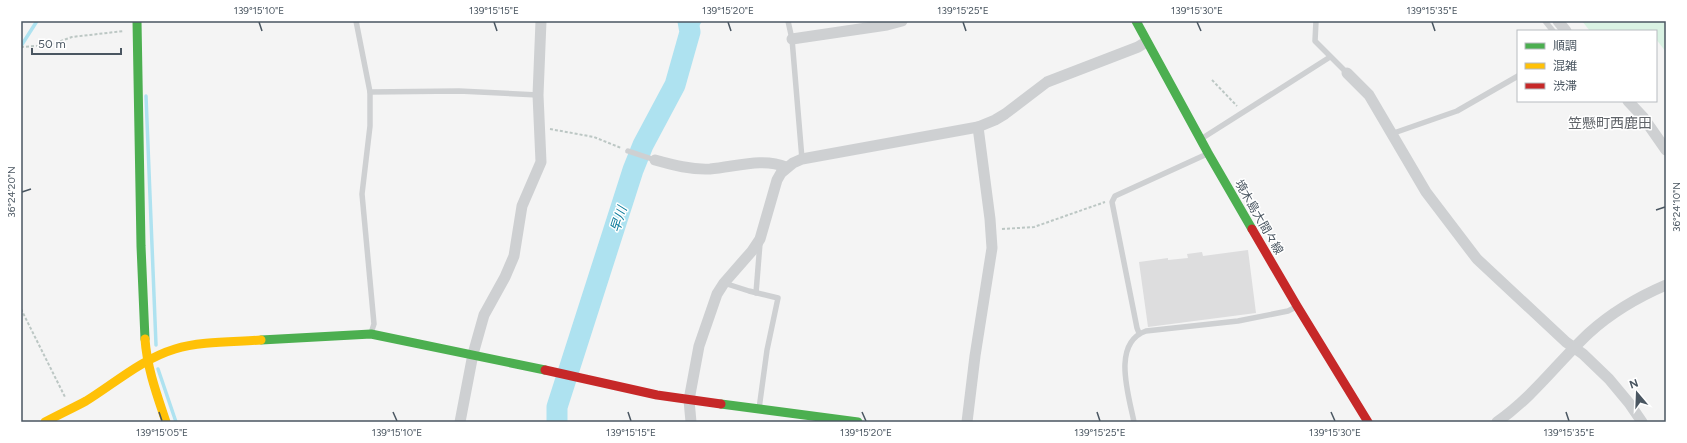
<svg xmlns="http://www.w3.org/2000/svg" width="1687" height="443" viewBox="0 0 1687 443" font-family="Figtree,'Noto Sans JP',sans-serif">
	<style>
		.green { fill: #d9f2e3 }
		.lines { fill: none; stroke-linecap: round; stroke-linejoin: round }
		.stream { stroke: #aee2f0; stroke-width: 3.5 }
		.river { stroke: #aee2f0; stroke-width: 21 }
		.building { fill: #ddddde }
		.path { stroke: #bcc7c4; stroke-width: 2; stroke-dasharray: 3 2; stroke-linecap: butt }
		.lane { stroke: #ced0d2; stroke-width: 5.5 }
		.street { stroke: #ced0d2; stroke-width: 11 }
		.fast { stroke: #4caf50; stroke-width: 9 }
		.slow { stroke: #ffc107; stroke-width: 9 }
		.jam { stroke: #c62828; stroke-width: 9 }
		.ticks { fill: none; stroke: #4a5661; stroke-width: 1.5 }
		.labels { text-anchor: middle; stroke-width: 3; stroke-linejoin: round; paint-order: stroke }
		.street-label { font-size: 12px; fill: #4a5661; stroke: #fff }
		.water-label { font-size: 13px; font-style: italic; fill: #0c7c9b; stroke: #fff }
		.quarter-label { font-size: 14px; fill: #5f6368; stroke: #fff }
		.neatline { fill: none; stroke: #4a5661; stroke-width: 1.5 }
		.ticks-label { font-size: 10px; text-anchor: middle; fill: #4a5661 }
	</style>
	<rect width="100%" height="100%" fill="#f4f4f4"/>
	<path class="green" d="M1582,21H1666V52L1656,39V31H1590Z"/>
	<g class="lines">
		<g class="stream">
			<path d="M690,32L697,26L700,21"/>
			<path d="M21,46L37,21"/>
			<path d="M146,96L156,345"/>
			<path d="M158,369L176,422"/>
		</g>
		<path class="river" d="M557,422V407L633,170L643,145L675,85L690,32L688,21"/>
	</g>
	<path class="building" d="M1248,250L1256,313L1148,327L1139,262L1168,258V260L1188,258L1187,254L1202,252L1203,256Z"/>
	<g class="lines">
		<g class="path">
			<path d="M21,47L49,45L72,37L124,31"/>
			<path d="M1212,80L1237,106"/>
			<path d="M550,129L594,137L621,148"/>
			<path d="M1002,229L1034,227L1105,202"/>
			<path d="M21,309L65,397"/>
		</g>
		<g class="lane">
			<path d="M356,21L370,92L459,91L538,95"/>
			<path d="M788,21L792,39L802,159"/>
			<path d="M1316,21L1315,41L1347,73"/>
			<path d="M1545,21L1553,31"/>
			<path d="M370,92V126L362,194L374,324L371,333"/>
			<path d="M1391,134L1457,111L1518,76"/>
			<path d="M1201,139L1330,57"/>
			<path d="M628,151L655,160"/>
			<path d="M724,283L749,291L778,298L767,350L759,409"/>
			<path d="M756,293L760,243"/>
			<path d="M1139,333L1137,328L1112,202L1115,196L1207,154"/>
			<path d="M1134,422C1129,396 1111,343 1146,331L1238,321L1288,311L1296,307"/>
		</g>
		<g class="street">
			<path d="M1558,21L1566,31"/>
			<path d="M792,39L887,25L902,21"/>
			<path d="M1347,73L1369,95L1426,192L1477,259L1566,342L1583,354L1609,379L1629,403L1642,422"/>
			<path d="M1628,101L1643,117L1666,150"/>
			<path d="M655,160C673,165 692,170 710,169C735,167 763,157 786,167"/>
			<path d="M460,422L473,354L484,315L505,277L514,256L522,206L541,162L538,95L541,21"/>
			<path d="M691,422L689,400L699,346L717,294L724,283L752,251L760,239L777,180L781,173L793,163L802,159L978,127L995,120L1005,114L1047,82L1138,47L1146,42"/>
			<path d="M967,422L975,356L992,248L990,219L978,127"/>
			<path d="M1497,422C1534,396 1557,363 1589,333C1611,313 1638,297 1666,285"/>
		</g>
		<g class="fast">
			<path d="M137,21L141,246L145,339"/>
			<path d="M1136,21L1208,153L1252,229"/>
			<path d="M261,340L371,334L545,370"/>
			<path d="M721,404L858,422"/>
		</g>
		<g class="slow">
			<path d="M145,339C147,368 157,395 166,422"/>
			<path d="M45,422C58,415 73,408 86,401C115,383 142,359 175,349C200,341 235,342 261,340"/>
		</g>
		<g class="jam">
			<path d="M1252,229L1297,306L1368,422"/>
			<path d="M545,370L657,395L721,404"/>
		</g>
	</g>
	<path class="ticks" d="M259,22L262,31M494,22L497,31M728,22L731,31M963,22L966,31M1197,22L1201,31M1432,22L1435,31M22,192L31,189M1656,210L1665,207M159,412L162,421M393,412L397,421M628,412L631,421M862,412L866,421M1097,412L1100,421M1331,412L1335,421M1566,412L1569,421"/>
	<g class="labels">
		<g class="street-label">
			<text transform="translate(1259 217) rotate(60)" y="4">境木島大間々線</text>
		</g>
		<g class="water-label">
			<text transform="translate(618 219) rotate(-72)" y="5">早川</text>
		</g>
		<g class="quarter-label">
			<text x="1610" y="128">笠懸町西鹿田</text>
		</g>
	</g>
	<rect width="1687" height="443" fill="none" stroke="#ffffff" stroke-width="44"/>
	<rect x="1517" y="30" width="140" height="72" fill="#ffffff" stroke="#b7bbc0"/>
	<rect x="1525" y="43" width="20" height="6" fill="#4caf50" stroke="#b7bbc0"/>
	<text x="1553" y="50" font-size="12" fill="#4a5661">順調</text>
	<rect x="1525" y="63" width="20" height="6" fill="#ffc107" stroke="#b7bbc0"/>
	<text x="1553" y="70" font-size="12" fill="#4a5661">混雑</text>
	<rect x="1525" y="83" width="20" height="6" fill="#c62828" stroke="#b7bbc0"/>
	<text x="1553" y="90" font-size="12" fill="#4a5661">渋滞</text>
	<g transform="translate(1637 393) rotate(341)" stroke="#ffffff" stroke-width="3" paint-order="stroke">
	<path d="M0-3L7 15L0 10L-7 15Z" fill="#4a5661"/>
	<text y="-6" font-size="11" font-weight="bold" text-anchor="middle" fill="#4a5661">N</text>
	</g>
	<path d="M32 48v6h89v-6" fill="none" stroke="#4a5661" stroke-width="2"/>
	<text x="38" y="48" font-size="12" fill="#4a5661" stroke="#ffffff" stroke-width="3" paint-order="stroke">50 m</text>
	<rect x="22" y="22" width="1643" height="399" class="neatline"/>
	<g class="ticks-label">
		<text x="259" y="14">139°15'10"E</text>
		<text x="494" y="14">139°15'15"E</text>
		<text x="728" y="14">139°15'20"E</text>
		<text x="963" y="14">139°15'25"E</text>
		<text x="1197" y="14">139°15'30"E</text>
		<text x="1432" y="14">139°15'35"E</text>
		<text transform="translate(11 192) rotate(-90)" y="4">36°24'20"N</text>
		<text transform="translate(1676 207) rotate(-90)" y="4">36°24'10"N</text>
		<text x="162" y="436">139°15'05"E</text>
		<text x="397" y="436">139°15'10"E</text>
		<text x="631" y="436">139°15'15"E</text>
		<text x="866" y="436">139°15'20"E</text>
		<text x="1100" y="436">139°15'25"E</text>
		<text x="1335" y="436">139°15'30"E</text>
		<text x="1569" y="436">139°15'35"E</text>
	</g>
</svg>
